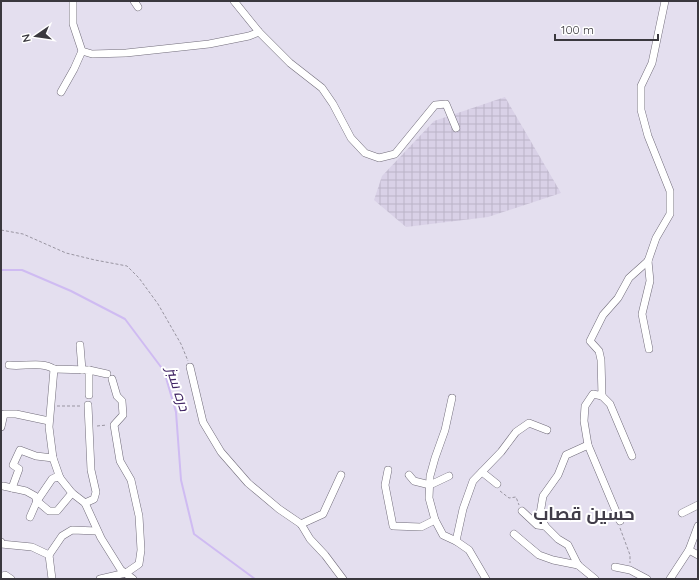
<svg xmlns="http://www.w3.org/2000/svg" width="699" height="580" viewBox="0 0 699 580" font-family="Quicksand,Cairo,sans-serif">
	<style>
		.industrial { fill: url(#industrial-grid) }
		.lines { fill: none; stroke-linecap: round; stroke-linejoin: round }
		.stream { stroke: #cfbbf2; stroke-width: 2 }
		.minor-casing { stroke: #716c7a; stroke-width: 8 }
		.path { stroke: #9995a1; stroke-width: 1; stroke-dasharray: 3 2; stroke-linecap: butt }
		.minor { stroke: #fff; stroke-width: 7 }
		.labels { text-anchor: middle; stroke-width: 4; stroke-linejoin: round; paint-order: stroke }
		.water-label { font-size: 15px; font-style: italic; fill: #402463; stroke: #fff }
		.district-label { font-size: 18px; font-weight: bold; fill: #413d49; stroke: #fff }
	</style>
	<defs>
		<pattern id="industrial-grid" width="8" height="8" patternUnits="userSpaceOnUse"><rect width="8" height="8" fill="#d9d1e7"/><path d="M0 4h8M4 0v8" fill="none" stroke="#bbb4c7"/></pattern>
	</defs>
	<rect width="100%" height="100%" fill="#e4dfef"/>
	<path class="industrial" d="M505,97L561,193L488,217L406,227L374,200L382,176L434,121Z"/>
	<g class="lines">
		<path class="stream" d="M1,270H22L71,291L125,319L164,371L176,412L181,480L194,534L255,579"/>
		<g class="minor-casing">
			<g id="minor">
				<path d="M73,1V24L82,51L92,54L126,53L209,44L249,36L259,32"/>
				<path d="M134,1L138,7"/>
				<path d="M234,1L259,32L290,63L322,88L333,104L351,138L365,153L379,158L395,154L435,105L446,104L456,128"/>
				<path d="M61,92L74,69L82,51"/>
				<path d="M648,261L650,281L642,314L649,349"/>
				<path d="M80,345L82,370"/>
				<path d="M9,365C23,367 42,361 54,369L89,370V395"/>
				<path d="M190,367L203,422L221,452L248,483L279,509L301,524L310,539L325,555L343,579"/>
				<path d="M54,369L49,427L53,458L60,478L72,493L85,503L101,538L121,570L133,579"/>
				<path d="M89,370L107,374"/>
				<path d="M602,396L610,404L632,456"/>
				<path d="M452,398L445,430L435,458L430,476L429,498L435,520L443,535L456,541"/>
				<path d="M1,427L4,414H16L49,421"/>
				<path d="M588,445L584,421L585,406L593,394L602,396L601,360L599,351L590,341L603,315L618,298L629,278L648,261L656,238L670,214V191L648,136L641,110V86L652,63L665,1"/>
				<path d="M388,470L385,485L393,526L421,527L435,520"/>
				<path d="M482,472L497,484"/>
				<path d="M409,475L414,481L430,485L449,476"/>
				<path d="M3,486L26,491L35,496L37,501"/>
				<path d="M12,488L19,469L13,465L20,450L36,456L53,458"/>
				<path d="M37,501L52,479L56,477L60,478"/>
				<path d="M85,503L94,499L96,492L91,470L88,405"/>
				<path d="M522,511L537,525L545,526"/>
				<path d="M682,513L698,505"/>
				<path d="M30,517L37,501L49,511H57L72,493"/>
				<path d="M301,524L323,514L341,475"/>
				<path d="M514,534L539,555L553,560L578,565"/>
				<path d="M1,542V544L32,547L49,555L52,579"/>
				<path d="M689,550L698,555"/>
				<path d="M49,555L62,536L72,530L97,531"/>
				<path d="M615,567L630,570L647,579"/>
				<path d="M1,577L5,575L11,579"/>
				<path d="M100,579L126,573L139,564L141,550L139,516L131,480L120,461L114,425L123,415L122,401L117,396L112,379"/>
				<path d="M486,579L469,550L456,541L463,509L473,481L501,452L516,432L529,423L547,430"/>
				<path d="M595,579L578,565L568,545L558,539L545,526L540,514L543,496L558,475L566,455L588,445L620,521"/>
				<path d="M670,579L689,550L698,526"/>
			</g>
		</g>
		<g class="path">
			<path d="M1,230L23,234L66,253L95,260L127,266L139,278L158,304L181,344L188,361"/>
			<path d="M57,406H80"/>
			<path d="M97,426L107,425"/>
			<path d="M500,491L509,498L516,497L519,505"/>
			<path d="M620,528L630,555V563"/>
		</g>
		<use href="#minor" class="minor"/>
	</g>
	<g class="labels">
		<g class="water-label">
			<text transform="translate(178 389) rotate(72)" y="5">دره سبز</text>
		</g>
		<g class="district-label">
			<text x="584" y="520">حسین قصاب</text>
		</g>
	</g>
	<rect width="699" height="580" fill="none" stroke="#3a383e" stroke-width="4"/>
	<g transform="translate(36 36) rotate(257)" stroke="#ffffff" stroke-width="3" paint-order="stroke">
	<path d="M0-3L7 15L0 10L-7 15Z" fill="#3a383e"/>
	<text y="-6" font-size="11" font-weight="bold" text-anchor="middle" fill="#3a383e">N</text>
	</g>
	<path d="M555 34v6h103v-6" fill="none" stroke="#3a383e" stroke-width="2"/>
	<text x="561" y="34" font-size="12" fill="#3a383e" stroke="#ffffff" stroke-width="3" paint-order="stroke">100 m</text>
</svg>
